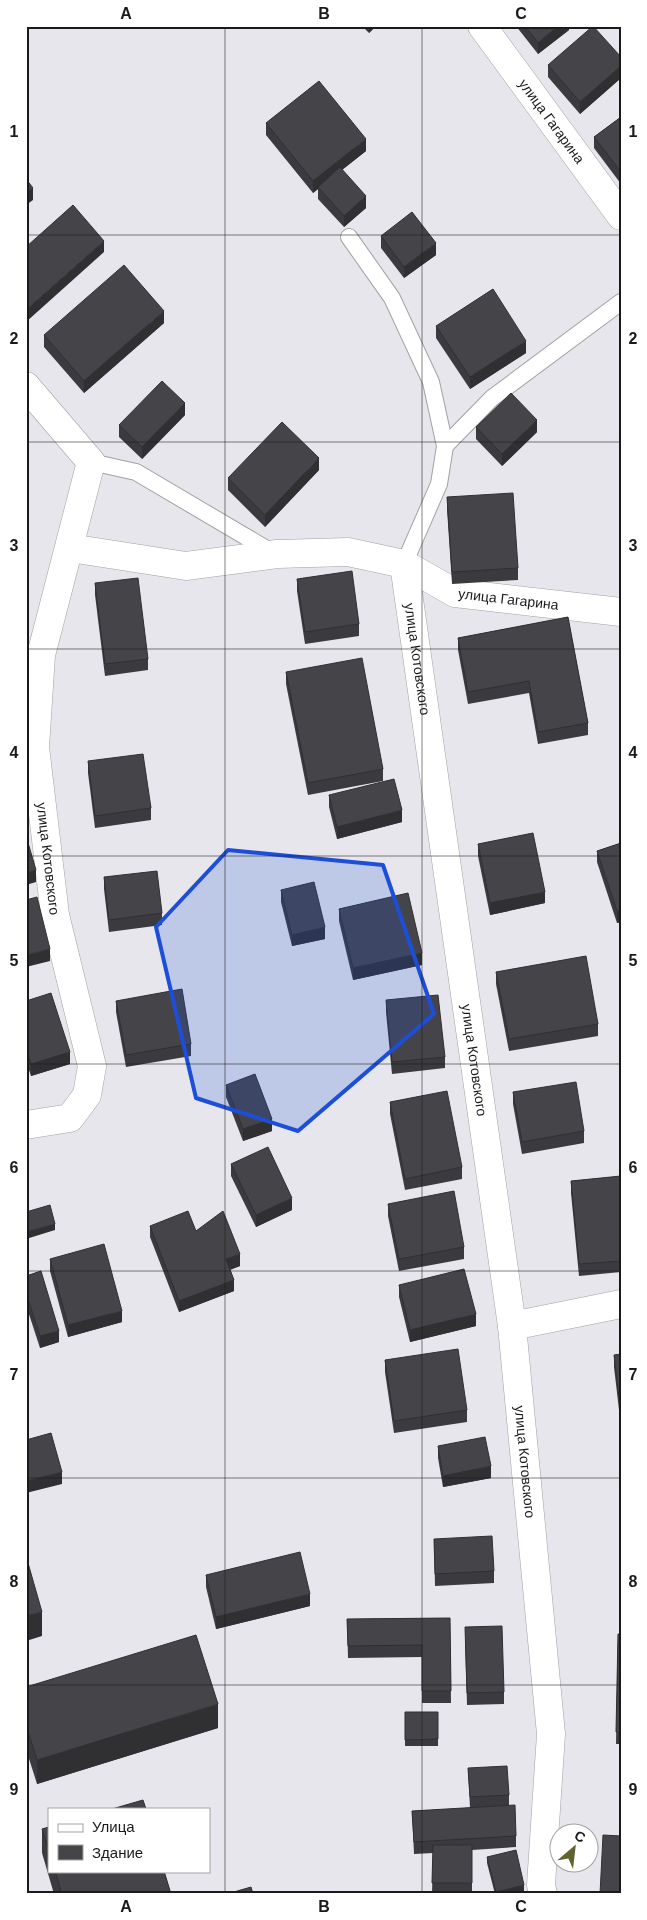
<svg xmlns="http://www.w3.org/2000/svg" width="647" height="1920" viewBox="0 0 647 1920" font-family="Arial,sans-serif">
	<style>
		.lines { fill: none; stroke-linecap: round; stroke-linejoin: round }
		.service-casing { stroke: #a1a1a6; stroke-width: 18 }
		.minor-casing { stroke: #a1a1a6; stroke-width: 29 }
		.service { stroke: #fff; stroke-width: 16 }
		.minor { stroke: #fff; stroke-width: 28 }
		.wall { fill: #3b3b3f }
		.shaded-wall { fill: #303033 }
		.building { fill: #454549; stroke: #303033 }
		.marked { fill: #1d4ed8; fill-opacity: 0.2; stroke: #1d4ed8; stroke-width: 4; stroke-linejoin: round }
		.grid { fill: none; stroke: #1a1a1c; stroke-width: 1; stroke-opacity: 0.55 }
		.labels { text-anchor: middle; stroke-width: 5; stroke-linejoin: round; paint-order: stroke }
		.street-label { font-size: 14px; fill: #1a1a1c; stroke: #fff }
		.neatline { fill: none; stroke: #1a1a1c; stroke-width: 2 }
		.grid-label { font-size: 16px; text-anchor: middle; font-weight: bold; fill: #1a1a1c }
	</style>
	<rect width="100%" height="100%" fill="#e6e6ec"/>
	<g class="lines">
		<g class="service-casing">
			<g id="service">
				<path d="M349,237L392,298L431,382L445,446L439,484L404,564"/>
				<path d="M445,446L492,398L621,302"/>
				<path d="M91,462L136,472L275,554"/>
			</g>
		</g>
		<g class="minor-casing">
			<g id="minor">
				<path id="s1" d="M482,26L621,216"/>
				<path id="s2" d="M26,386L91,462L41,655L35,747L55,915L92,1066L87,1095L70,1118L26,1125"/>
				<path id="s3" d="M70,548L186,566L277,554L348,552L404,564L455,593L621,612"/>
				<path id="s4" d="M404,564L512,1326L551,1734L541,1885L543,1894"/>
				<path d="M512,1326L621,1304"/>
			</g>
		</g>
		<use href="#service" class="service"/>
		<use href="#minor" class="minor"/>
	</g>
	<g class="wall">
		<path d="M362,26H376L369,33Z"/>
		<path d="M516,26H569V30L538,54Z"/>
		<path d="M548,65L621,66V78L580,114L548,77Z"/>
		<path d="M621,117V184L594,148V137Z"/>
		<path d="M266,123L366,151L342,170L366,208L344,227L318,199V189L313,193L266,135Z"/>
		<path d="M381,236L436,255L404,278L381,248Z"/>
		<path d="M164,323L84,393L44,347V335Z"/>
		<path d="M436,326L526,353L470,389L436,338Z"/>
		<path d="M185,415L142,459L119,437V425Z"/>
		<path d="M476,427L537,432L502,466L476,439Z"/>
		<path d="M319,470L265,527L228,490V478Z"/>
		<path d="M447,497L518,568V580L452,584L447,509Z"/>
		<path d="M297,579L359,624V636L305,644L297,591Z"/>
		<path d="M95,583L148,659V670L105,676L95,595Z"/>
		<path d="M568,617L588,723V735L538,744L529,693L468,704L458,650V638Z"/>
		<path d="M286,672L383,769V781L308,795L286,684Z"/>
		<path d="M88,761L151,808V820L95,828L88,773Z"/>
		<path d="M329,795L402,822L337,839L329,807Z"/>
		<path d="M621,843V922L617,923L597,862V851Z"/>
		<path d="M478,844L545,903L490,915L478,856Z"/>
		<path d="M104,877L162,913V925L109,932L104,889Z"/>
		<path d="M281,890L325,939L292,946L281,902Z"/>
		<path d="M339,909L422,965L353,980L339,921Z"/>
		<path d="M496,972L598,1024V1036L509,1051L496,984Z"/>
		<path d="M386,1000L445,1057V1068L392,1074L386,1012Z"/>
		<path d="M26,1001L70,1064L31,1076L26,1061Z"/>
		<path d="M116,1001L191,1044V1056L126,1067L116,1012Z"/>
		<path d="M226,1085L272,1131L243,1141L226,1097Z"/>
		<path d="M513,1092L584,1131V1143L522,1154L513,1104Z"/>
		<path d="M390,1102L462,1167V1179L405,1190L390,1114Z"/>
		<path d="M231,1164L292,1210L256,1227L231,1176Z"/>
		<path d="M621,1176V1272L579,1276L571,1193V1181Z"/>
		<path d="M388,1204L464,1247V1259L399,1271L388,1216Z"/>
		<path d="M150,1226L196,1231L240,1266L230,1270L234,1291L179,1312L150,1237Z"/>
		<path d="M50,1259L122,1322L68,1337L50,1271Z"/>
		<path d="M26,1276L59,1342L40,1348L26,1305Z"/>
		<path d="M399,1285L476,1326L410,1342L399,1297Z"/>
		<path d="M621,1354V1410H619L614,1367V1355Z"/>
		<path d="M385,1360L467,1410V1422L394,1433L385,1372Z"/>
		<path d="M438,1446L491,1478L443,1487L438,1458Z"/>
		<path d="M434,1539L494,1571V1583L435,1586Z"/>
		<path d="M206,1575L310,1606L216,1629L206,1587Z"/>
		<path d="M450,1618L451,1703H422V1657L348,1658L347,1619Z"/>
		<path d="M618,1634H621V1744H616Z"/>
		<path d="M465,1639L504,1692V1704L467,1705Z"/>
		<path d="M26,1687L218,1728L37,1784L26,1749Z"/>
		<rect x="405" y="1712" width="33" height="34"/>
		<path d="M468,1768L509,1795V1805L516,1836V1847L472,1850V1894H432L433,1853L414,1854L412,1811L470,1808Z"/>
		<path d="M49,1827V1871H164L171,1894H54L42,1853V1829Z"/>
		<path d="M487,1857L524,1891L514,1894H495L487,1863Z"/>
	</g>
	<g class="shaded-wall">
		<path d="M369,26H376L369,33Z"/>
		<path d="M558,26H569V30L538,54V43Z"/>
		<path d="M621,66V78L580,114V102Z"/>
		<path d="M366,139V151L319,188L318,187V189L313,193V181Z"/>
		<path d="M33,188V200L26,205V193Z"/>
		<path d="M366,196V208L344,227V216Z"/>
		<path d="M104,241V252L26,322V310Z"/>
		<path d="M436,243V255L404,278V267Z"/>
		<path d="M164,311V323L84,393V381Z"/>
		<path d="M526,341V353L470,389V377Z"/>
		<path d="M185,403V415L142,459V447Z"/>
		<path d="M537,420V432L502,466V454Z"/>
		<path d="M319,458V470L265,527V515Z"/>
		<path d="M402,810V822L337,839V827Z"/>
		<path d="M36,870V882L26,885V873Z"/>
		<path d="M545,892V903L490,915V903Z"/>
		<path d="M621,910V922L617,923V911Z"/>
		<path d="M325,927V939L292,946V935Z"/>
		<path d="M50,949V961L26,967V955Z"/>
		<path d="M422,953V965L353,980V968Z"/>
		<path d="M70,1052V1064L31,1076V1064Z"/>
		<path d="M272,1119V1131L243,1141V1129Z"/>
		<path d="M292,1198V1210L256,1227V1215Z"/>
		<path d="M55,1224V1230L26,1239V1232Z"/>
		<path d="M240,1254V1266L226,1271V1259Z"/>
		<path d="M234,1280V1291L179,1312V1301Z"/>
		<path d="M122,1311V1322L68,1337V1325Z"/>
		<path d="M476,1314V1326L410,1342V1330Z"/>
		<path d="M59,1331V1342L40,1348V1336Z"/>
		<path d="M491,1466V1478L443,1487V1476Z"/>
		<path d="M62,1472V1484L26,1493V1481Z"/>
		<path d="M310,1594V1606L216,1629V1617Z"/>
		<path d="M42,1612V1636L26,1641V1616Z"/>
		<path d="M218,1704V1728L37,1784V1760Z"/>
		<path d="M524,1885V1891L514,1894H496V1892Z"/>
	</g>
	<g class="building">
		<path d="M525,26H558L538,43Z"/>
		<path d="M593,26L621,57V66L580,102L548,65Z"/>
		<path d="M319,81L366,139L313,181L266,123Z"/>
		<path d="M621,117V172L594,137Z"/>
		<path d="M340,167L366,196L344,216L318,187Z"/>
		<path d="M26,179L33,188L26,193Z"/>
		<path d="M73,205L104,241L26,310V247Z"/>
		<path d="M412,212L436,243L404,267L381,236Z"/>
		<path d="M124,265L164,311L84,381L44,335Z"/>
		<path d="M493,289L526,341L470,377L436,326Z"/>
		<path d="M162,381L185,403L142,447L119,425Z"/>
		<path d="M511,393L537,420L502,454L476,427Z"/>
		<path d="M282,422L319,458L265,515L228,478Z"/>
		<path d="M513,493L518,568L452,572L447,497Z"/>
		<path d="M352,571L359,624L305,632L297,579Z"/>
		<path d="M138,578L148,659L105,664L95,583Z"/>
		<path d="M568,617L588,723L538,732L529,681L468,692L458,638Z"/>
		<path d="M362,658L383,769L308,783L286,672Z"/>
		<path d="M143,754L151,808L95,816L88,761Z"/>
		<path d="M394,779L402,810L337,827L329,795Z"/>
		<path d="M533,833L545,892L490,903L478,844Z"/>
		<path d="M26,836L36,870L26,873Z"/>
		<path d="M621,843V910L617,911L597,851Z"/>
		<path d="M157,871L162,913L109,920L104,877Z"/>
		<path d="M314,882L325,927L292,935L281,890Z"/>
		<path d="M408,893L422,953L353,968L339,909Z"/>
		<path d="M37,897L50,949L26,955V900Z"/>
		<path d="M586,956L598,1024L509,1039L496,972Z"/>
		<path d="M182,989L191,1044L126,1055L116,1001Z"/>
		<path d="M51,993L70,1052L31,1064L26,1049V1001Z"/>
		<path d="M438,995L445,1057L392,1062L386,1000Z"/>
		<path d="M255,1074L272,1119L243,1129L226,1085Z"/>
		<path d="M576,1082L584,1131L522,1142L513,1092Z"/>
		<path d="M447,1091L462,1167L405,1179L390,1102Z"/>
		<path d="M268,1147L292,1198L256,1215L231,1164Z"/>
		<path d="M621,1176V1261L579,1264L571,1181Z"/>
		<path d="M454,1191L464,1247L399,1259L388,1204Z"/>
		<path d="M50,1205L55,1224L26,1232V1212Z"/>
		<path d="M188,1211L196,1231L223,1211L240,1254L226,1259L234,1280L179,1301L150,1226Z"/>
		<path d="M104,1244L122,1311L68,1325L50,1259Z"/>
		<path d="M464,1269L476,1314L410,1330L399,1285Z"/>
		<path d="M41,1271L59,1331L40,1336L26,1293V1276Z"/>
		<path d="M458,1349L467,1410L394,1421L385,1360Z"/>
		<path d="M621,1354V1398H619L614,1355Z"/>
		<path d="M51,1433L62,1472L26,1481V1440Z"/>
		<path d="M485,1437L491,1466L443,1476L438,1446Z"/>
		<path d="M492,1536L494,1571L435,1574L434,1539Z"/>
		<path d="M300,1552L310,1594L216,1617L206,1575Z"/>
		<path d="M26,1556L42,1612L26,1616Z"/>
		<path d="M450,1618L451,1691H422V1645L348,1646L347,1619Z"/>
		<path d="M502,1626L504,1692L467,1693L465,1627Z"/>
		<path d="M618,1634H621V1732H616Z"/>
		<path d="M196,1635L218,1704L37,1760L26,1725V1687Z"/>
		<path d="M405,1712H438V1739L405,1740Z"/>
		<path d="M507,1766L509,1795L470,1797L468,1768Z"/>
		<path d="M143,1800L146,1809H112Z"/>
		<path d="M515,1805L516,1836L414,1842L412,1811Z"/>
		<path d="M49,1827V1850L42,1829Z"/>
		<path d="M603,1835L621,1836V1894H600Z"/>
		<path d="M433,1845H472V1883H432Z"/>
		<path d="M516,1850L524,1885L496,1892L487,1857Z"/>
		<path d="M55,1871H164L171,1894H62Z"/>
		<path d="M251,1887L253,1894H227Z"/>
	</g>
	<path class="marked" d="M228,850L383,865L434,1014L298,1131L196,1098L156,927Z"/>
	<path class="grid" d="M225,26V1894M422,26V1894M26,235H621M26,442H621M26,649H621M26,856H621M26,1064H621M26,1271H621M26,1478H621M26,1685H621"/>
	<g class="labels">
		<g class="street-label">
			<text dy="5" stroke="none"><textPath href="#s1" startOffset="118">улица Гагарина</textPath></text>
			<text dy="5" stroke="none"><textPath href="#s3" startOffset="450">улица Гагарина</textPath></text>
			<text dy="5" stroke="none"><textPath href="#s4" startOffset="96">улица Котовского</textPath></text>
			<text dy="5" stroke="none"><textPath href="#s2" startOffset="504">улица Котовского</textPath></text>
			<text dy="5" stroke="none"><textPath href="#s4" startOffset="501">улица Котовского</textPath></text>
			<text dy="5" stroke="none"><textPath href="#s4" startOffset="906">улица Котовского</textPath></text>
		</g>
	</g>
	<rect width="647" height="1920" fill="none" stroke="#ffffff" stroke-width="55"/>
	<rect x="48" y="1808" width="162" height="65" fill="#ffffff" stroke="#a3a3a4"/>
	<rect x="58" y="1824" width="25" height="8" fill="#ffffff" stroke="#a3a3a4"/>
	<text x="92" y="1832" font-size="15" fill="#1a1a1c">Улица</text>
	<rect x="58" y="1845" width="25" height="15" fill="#454549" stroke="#a3a3a4"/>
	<text x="92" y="1858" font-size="15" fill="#1a1a1c">Здание</text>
	<g transform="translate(574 1848) rotate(28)"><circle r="24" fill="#ffffff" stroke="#a3a3a4"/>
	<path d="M0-4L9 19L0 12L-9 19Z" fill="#60622f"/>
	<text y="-8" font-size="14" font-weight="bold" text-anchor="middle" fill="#1a1a1c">С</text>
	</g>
	<rect x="28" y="28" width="592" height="1864" class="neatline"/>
	<g class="grid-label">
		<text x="126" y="19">A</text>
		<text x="324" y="19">B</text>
		<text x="521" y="19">C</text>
		<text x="14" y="137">1</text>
		<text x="633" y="137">1</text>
		<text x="14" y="344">2</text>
		<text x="633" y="344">2</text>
		<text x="14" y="551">3</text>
		<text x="633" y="551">3</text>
		<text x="14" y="758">4</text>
		<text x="633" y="758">4</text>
		<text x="14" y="966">5</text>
		<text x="633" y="966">5</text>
		<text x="14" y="1173">6</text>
		<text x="633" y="1173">6</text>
		<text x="14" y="1380">7</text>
		<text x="633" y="1380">7</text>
		<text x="14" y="1587">8</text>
		<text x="633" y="1587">8</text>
		<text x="14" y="1795">9</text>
		<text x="633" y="1795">9</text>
		<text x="126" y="1912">A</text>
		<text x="324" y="1912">B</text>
		<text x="521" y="1912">C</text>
	</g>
</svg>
